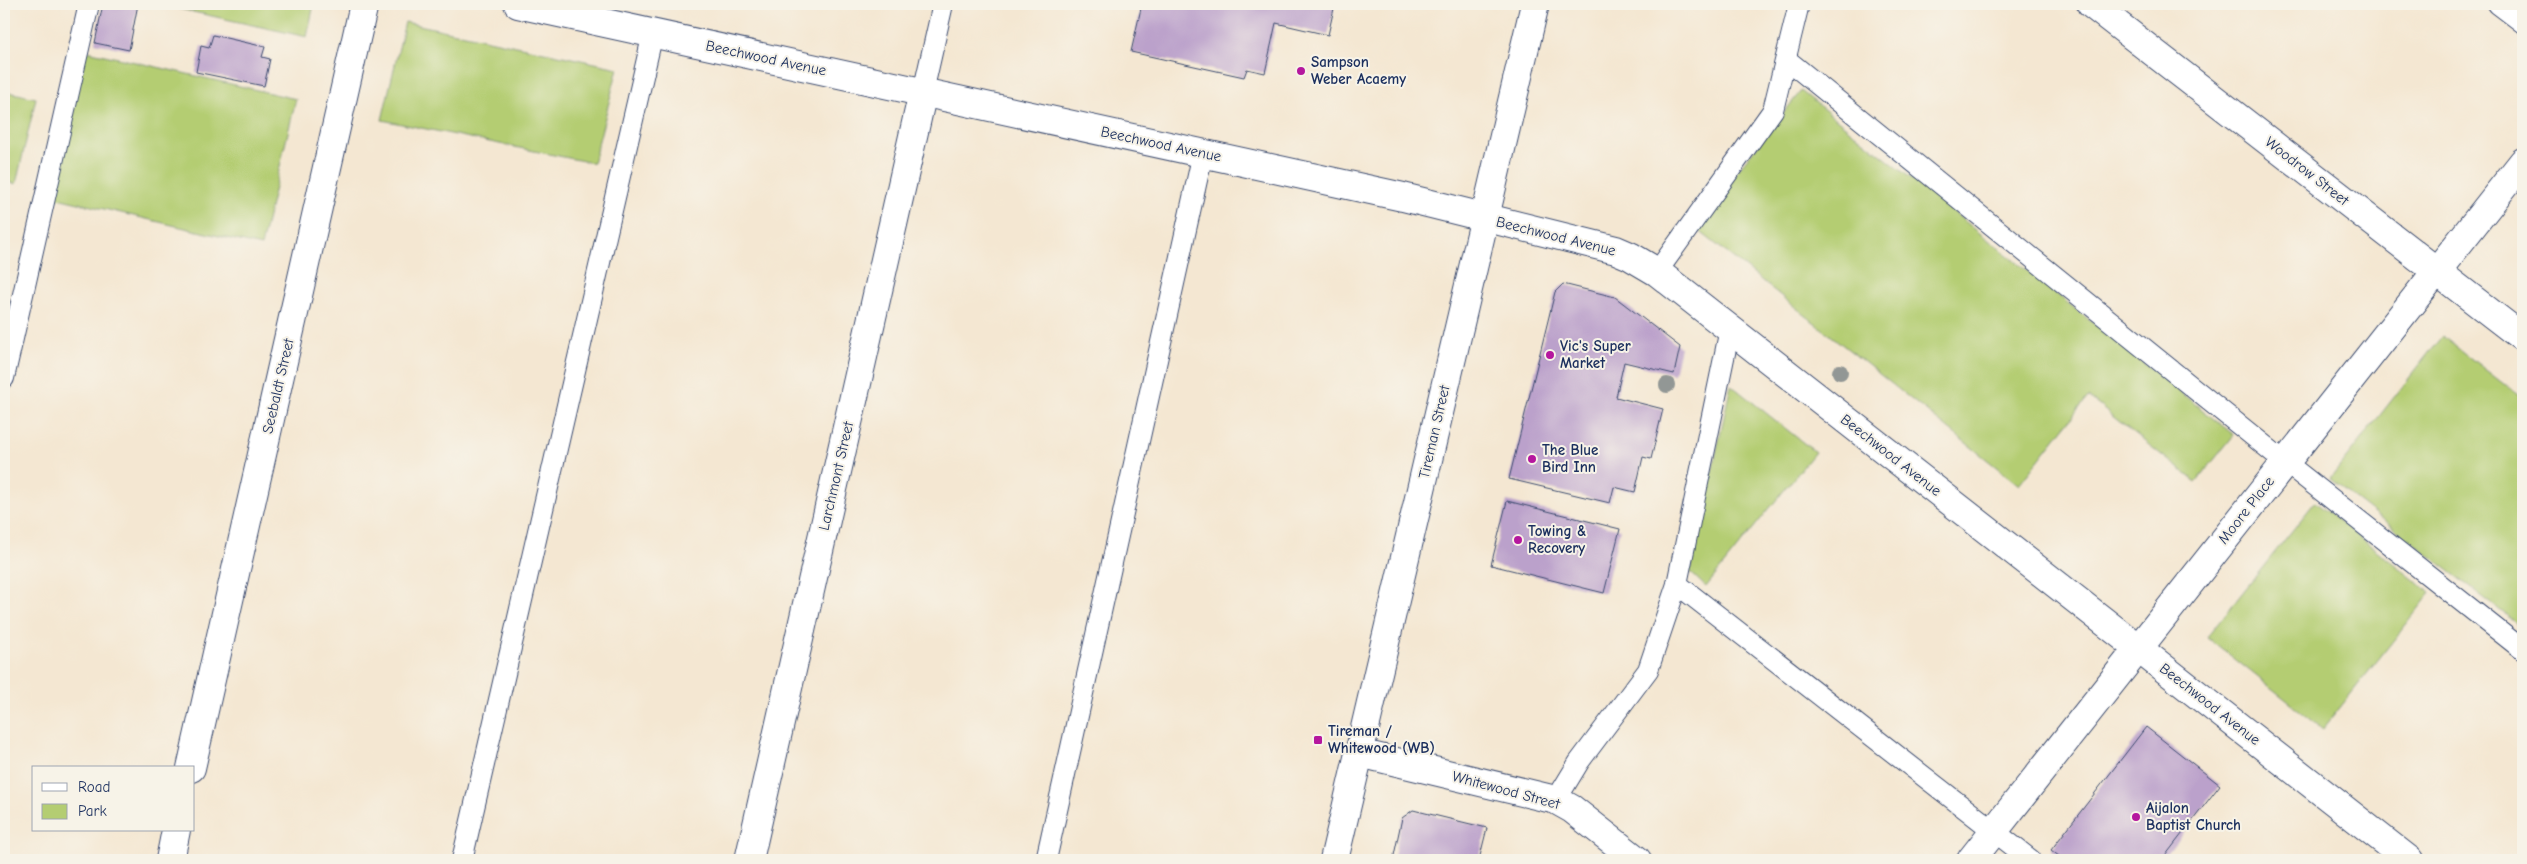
<svg xmlns="http://www.w3.org/2000/svg" width="2527" height="864" viewBox="0 0 2527 864" font-family="'Comic Neue',sans-serif">
	<style>
		.green { fill: #b4cd72; stroke: #687e68 }
		.building { fill: #bba1cb }
		.lines { fill: none; stroke-linecap: round; stroke-linejoin: round }
		.lane-casing { stroke: #3c4b6f; stroke-width: 22 }
		.street-casing { stroke: #3c4b6f; stroke-width: 30 }
		.secondary-casing { stroke: #3c4b6f; stroke-width: 30 }
		.lane { stroke: #fff; stroke-width: 20 }
		.street { stroke: #fff; stroke-width: 28 }
		.secondary { stroke: #fff; stroke-width: 28 }
		.tree { fill: #929795 }
		.poi-dot { fill: #b5179e; stroke: #f7f3e8; stroke-width: 2 }
		.labels { text-anchor: middle; stroke-width: 4; stroke-linejoin: round; paint-order: stroke }
		.street-label { font-size: 15px; fill: #1b2f5e; stroke: #f7f3e8 }
		.poi-label { font-size: 15px; font-weight: bold; fill: #1b2f5e; stroke: #f7f3e8; text-anchor: start }
	</style>
	<rect width="100%" height="100%" fill="#f7f3e8"/>
	<filter id="ink" filterUnits="userSpaceOnUse"><feTurbulence type="fractalNoise" baseFrequency=".02" numOctaves="2"/><feDisplacementMap in="SourceGraphic" scale="10" xChannelSelector="R" yChannelSelector="G"/><feConvolveMatrix kernelMatrix="1 2 1 2 8 2 1 2 1" color-interpolation-filters="sRGB"/></filter>
	<filter id="wash" filterUnits="userSpaceOnUse"><feTurbulence type="fractalNoise" baseFrequency=".0096" numOctaves="4" result="noise"/><feDisplacementMap in="SourceGraphic" scale="20" xChannelSelector="R" yChannelSelector="G"/><feGaussianBlur stdDeviation="1.12" result="paint"/><feColorMatrix in="noise" values="0 0 0 0 0 0 0 0 0 0 0 0 0 0 0 0 0 1.4 0 .05"/><feComposite in="paint" operator="in"/></filter>
	<g filter="url(#wash)">
		<rect width="100%" height="100%" fill="#f4e7d2"/>
		<g class="green">
			<path d="M157,4H314L307,37Z"/>
			<path d="M405,22L618,68L593,163L382,120Z"/>
			<path d="M83,50L296,99L261,246L49,196Z"/>
			<path d="M4,91L36,98L16,184L4,181Z"/>
			<path d="M1801,91L2234,435L2196,482L2088,397L2019,485L1693,226Z"/>
			<path d="M2442,336L2523,399V628L2330,479Z"/>
			<path d="M1731,385L1815,452L1706,587L1690,572Z"/>
			<path d="M2315,502L2431,593L2323,729L2207,637Z"/>
		</g>
		<g id="blocks">
			<g class="building">
				<path d="M103,4H138L129,50L95,43Z"/>
				<path d="M1142,4H1335L1328,35L1276,23L1265,73L1247,69L1244,77L1131,52Z"/>
				<path d="M213,35L265,47L262,57L270,59L264,86L196,72L201,46L209,48Z"/>
				<path d="M1563,284L1615,297L1680,347L1674,374L1624,362L1616,397L1663,409L1651,459L1643,457L1635,492L1614,487L1610,503L1509,479L1555,292Z"/>
				<path d="M1507,501L1620,529L1604,593L1491,565Z"/>
				<path d="M2146,727L2220,785L2162,860H2064L2051,850Z"/>
				<path d="M1413,810L1487,828L1479,860H1393L1402,818Z"/>
			</g>
		</g>
	</g>
	<g filter="url(#ink)">
		<use href="#blocks" fill-opacity="0" stroke="#3c4b6f" stroke-width="1"/>
		<g class="lines">
			<g class="lane-casing">
				<g id="lane">
					<path d="M2498,4L2523,23"/>
					<path d="M1786,59L2285,462L2523,650"/>
					<path d="M923,92L943,4"/>
					<path d="M1657,272L1773,110L1799,4"/>
					<path d="M4,378L89,4"/>
					<path d="M1677,584L2031,860"/>
					<path d="M1556,800L1579,762L1648,670L1677,584L1730,329"/>
					<path d="M462,860L653,33"/>
					<path d="M1046,860L1203,153"/>
				</g>
			</g>
			<g class="street-casing">
				<g id="street">
					<path d="M518,4L1403,197L1616,250L1630,256L1657,272L2409,860"/>
					<path d="M2091,4L2523,338"/>
					<path d="M1359,753L1556,800L1572,809L1637,860"/>
					<path d="M191,768L364,4"/>
					<path d="M170,860L176,830"/>
					<path d="M749,860L923,92"/>
					<path d="M1971,860L2523,162"/>
				</g>
			</g>
			<g class="secondary-casing">
				<path id="secondary" d="M1334,860L1535,4"/>
			</g>
			<use href="#lane" class="lane"/>
			<use href="#street" class="street"/>
			<use href="#secondary" class="secondary"/>
		</g>
		<g class="tree">
			<circle cx="1840" cy="372" r="8"/>
			<circle cx="1667" cy="385" r="8"/>
		</g>
	</g>
	<g class="poi-dot">
		<circle cx="1301" cy="71" r="5"/>
		<circle cx="1550" cy="355" r="5"/>
		<circle cx="1532" cy="459" r="5"/>
		<circle cx="1518" cy="540" r="5"/>
		<rect x="1313" y="735" width="10" height="10" rx="2.5"/>
		<circle cx="2136" cy="817" r="5"/>
	</g>
	<g class="labels">
		<g class="street-label">
			<text transform="translate(766 58) rotate(12)" y="5">Beechwood Avenue</text>
			<text transform="translate(1161 144) rotate(12)" y="5">Beechwood Avenue</text>
			<text transform="translate(2307 171) rotate(38)" y="5">Woodrow Street</text>
			<text transform="translate(1556 236) rotate(14)" y="5">Beechwood Avenue</text>
			<text transform="translate(278 386) rotate(-77)" y="5">Seebaldt Street</text>
			<text transform="translate(1434 432) rotate(-77)" y="5">Tireman Street</text>
			<text transform="translate(1891 455) rotate(38)" y="5">Beechwood Avenue</text>
			<text transform="translate(836 476) rotate(-77)" y="5">Larchmont Street</text>
			<text transform="translate(2246 510) rotate(-52)" y="5">Moore Place</text>
			<text transform="translate(2210 704) rotate(38)" y="5">Beechwood Avenue</text>
			<text transform="translate(1506 790) rotate(15)" y="5">Whitewood Street</text>
		</g>
		<g class="poi-label">
			<text x="1311" y="67">Sampson<tspan x="1311" dy="17">Weber Acaemy</tspan></text>
			<text x="1560" y="351">Vic's Super<tspan x="1560" dy="17">Market</tspan></text>
			<text x="1542" y="455">The Blue<tspan x="1542" dy="17">Bird Inn</tspan></text>
			<text x="1528" y="536">Towing &amp;<tspan x="1528" dy="17">Recovery</tspan></text>
			<text x="1328" y="736">Tireman /<tspan x="1328" dy="17">Whitewood (WB)</tspan></text>
			<text x="2146" y="813">Aijalon<tspan x="2146" dy="17">Baptist Church</tspan></text>
		</g>
	</g>
	<rect width="2527" height="864" fill="none" stroke="#f7f3e8" stroke-width="20"/>
	<rect x="32" y="766" width="162" height="65" fill="#f7f3e8" stroke="#9fa5b1"/>
	<rect x="42" y="783" width="25" height="8" fill="#ffffff" stroke="#9fa5b1"/>
	<text x="78" y="792" font-size="15" fill="#1b2f5e">Road</text>
	<rect x="42" y="804" width="25" height="15" fill="#b4cd72" stroke="#9fa5b1"/>
	<text x="78" y="816" font-size="15" fill="#1b2f5e">Park</text>
</svg>
